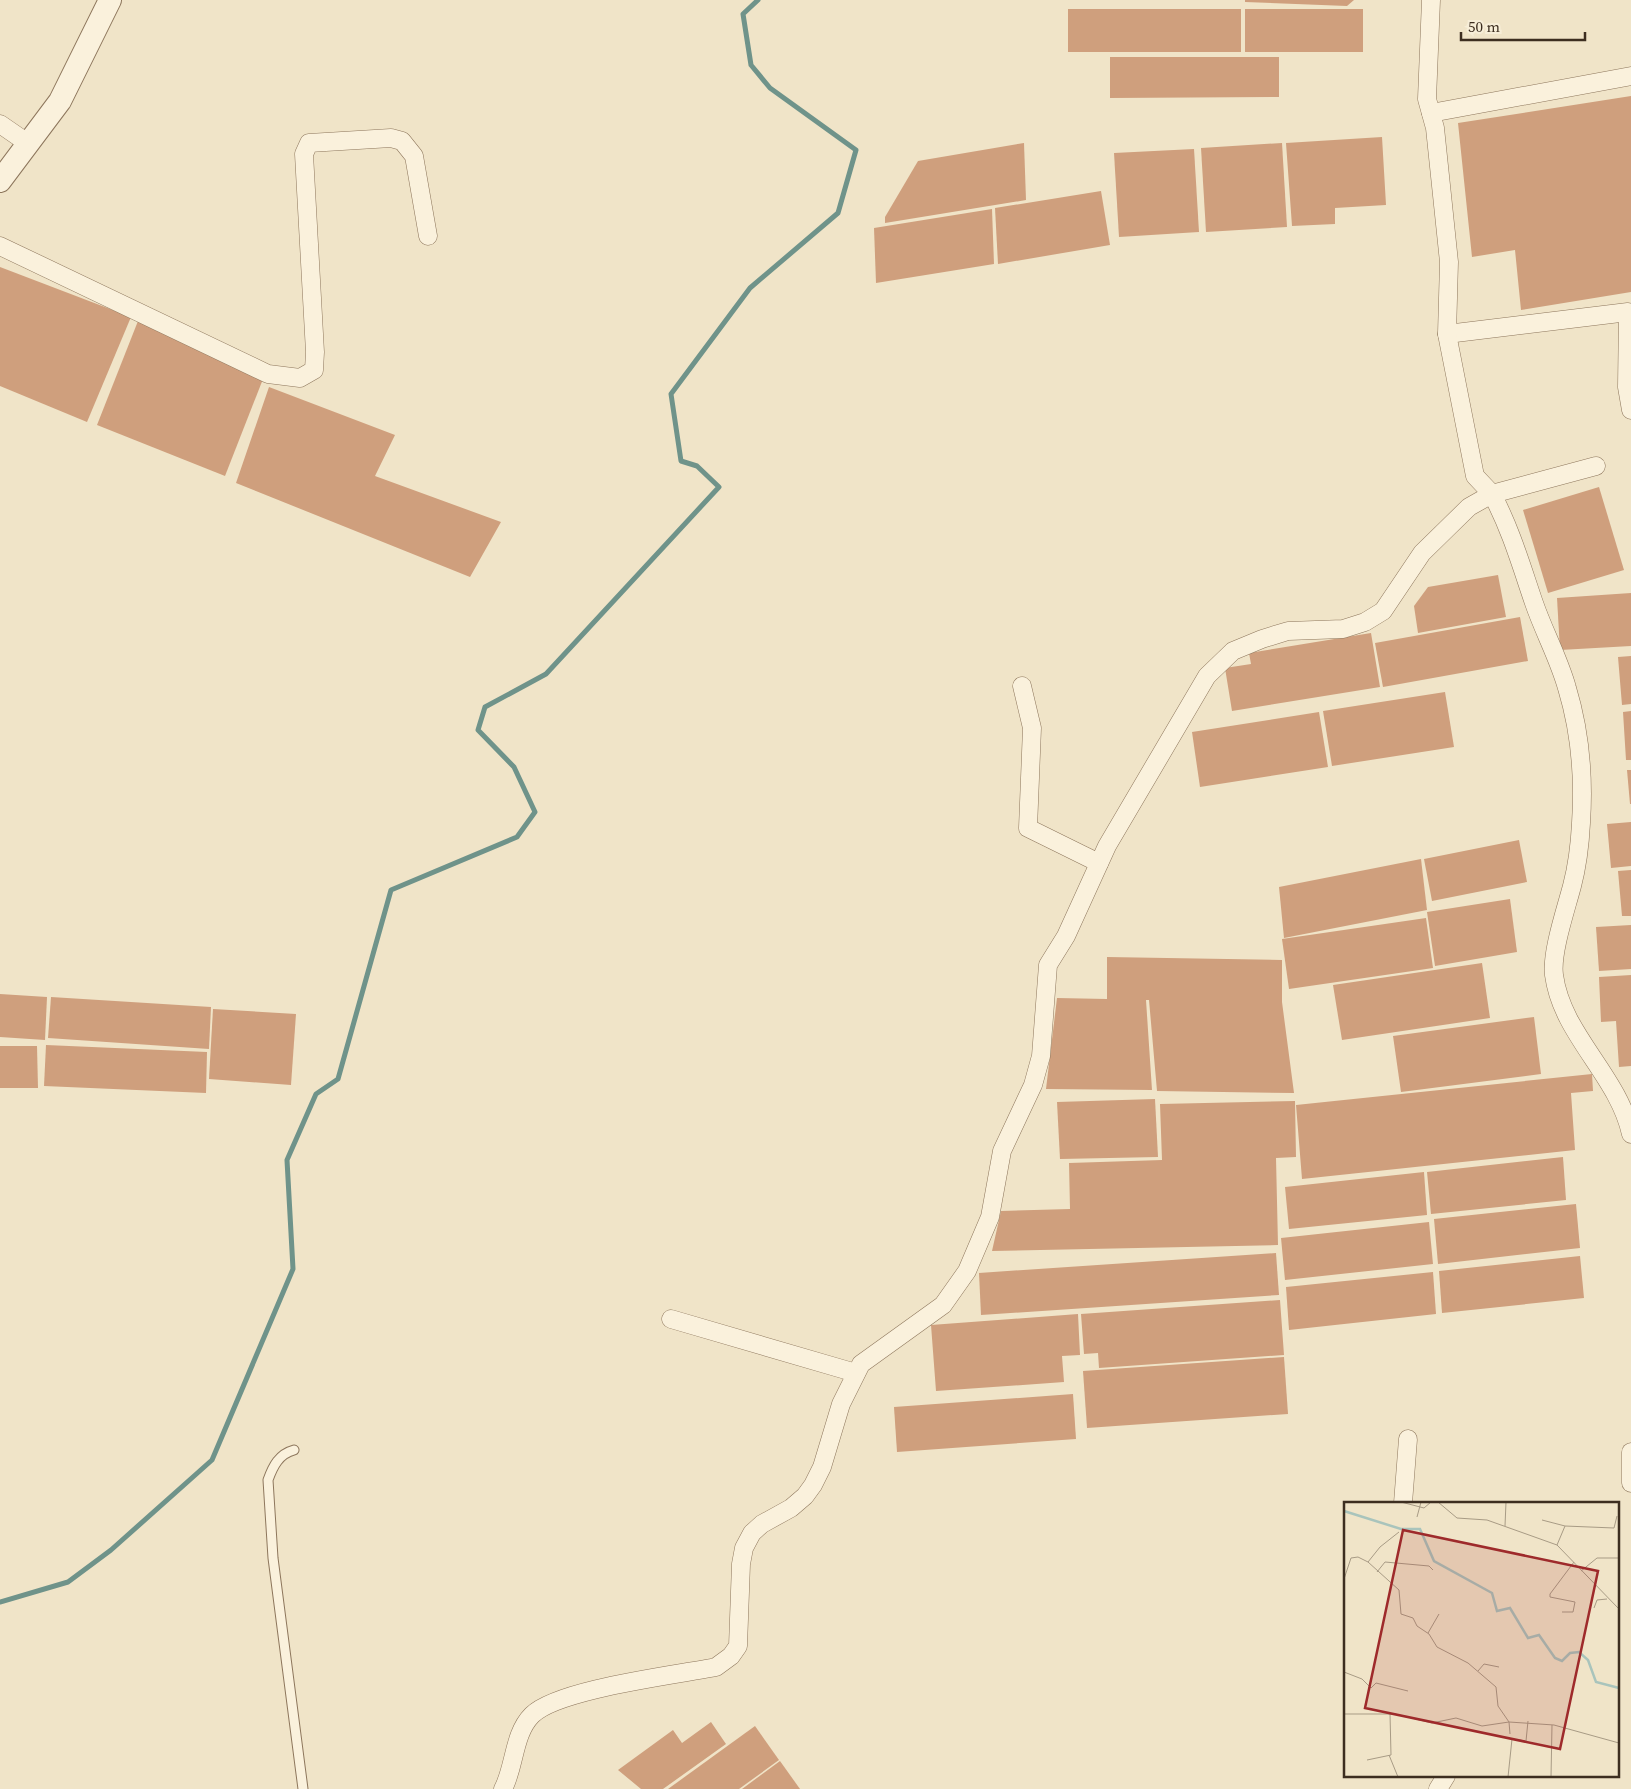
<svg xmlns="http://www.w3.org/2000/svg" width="1631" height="1789" viewBox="0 0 1631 1789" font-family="'Source Serif 4',serif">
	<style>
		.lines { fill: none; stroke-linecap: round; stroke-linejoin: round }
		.stream { stroke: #6f938a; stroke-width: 5 }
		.building { fill: #cf9f7d }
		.service-casing { stroke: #8d765c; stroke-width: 11 }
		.minor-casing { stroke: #8d765c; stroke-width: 19 }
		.tertiary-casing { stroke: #8d765c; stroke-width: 24 }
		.service { stroke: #faf1dc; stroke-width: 9 }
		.minor { stroke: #faf1dc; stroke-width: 18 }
		.tertiary { stroke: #faf1dc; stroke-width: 22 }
		.inset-river { fill: none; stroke: #a9c4bc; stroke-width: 2.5 }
		.inset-road { fill: none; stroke: #a89b85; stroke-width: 1 }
		.view { fill: #9e2a2b; fill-opacity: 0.15; stroke: #9e2a2b; stroke-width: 2.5 }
		.inset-edge { fill: none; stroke: #3d2e20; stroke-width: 2.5 }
	</style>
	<rect width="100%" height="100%" fill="#f0e4c8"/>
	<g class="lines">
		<path class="stream" d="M0,1602L68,1582L111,1550L212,1460L293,1269L287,1160L316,1094L338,1079L391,890L517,837L535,812L514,767L478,730L485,707L546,674L719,487L697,466L681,461L671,394L750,288L838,213L856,150L770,88L751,65L743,14L758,0"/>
	</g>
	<g class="building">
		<path d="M1245,0H1354L1347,6L1245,2Z"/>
		<rect x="1068" y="9" width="173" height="43"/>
		<rect x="1245" y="9" width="118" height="43"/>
		<path d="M1110,57H1279V97L1110,98Z"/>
		<path d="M1631,96V292L1521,310L1515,250L1472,257L1458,123Z"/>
		<path d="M1382,137L1386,205L1335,208V224L1292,226L1286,143Z"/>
		<path d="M1024,143L1026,200L885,223V217L918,161Z"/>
		<path d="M1282,143L1287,227L1206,232L1201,148Z"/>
		<path d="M1194,149L1199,232L1119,237L1114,153Z"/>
		<path d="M1101,191L1110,245L998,264L995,208Z"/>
		<path d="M992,209L994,264L876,283L874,228Z"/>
		<path d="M0,267L131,317L87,422L0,386Z"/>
		<path d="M138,321L263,379L225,476L97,425Z"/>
		<path d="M269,387L395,435L375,476L501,522L470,577L236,483Z"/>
		<path d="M1599,487L1624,570L1548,593L1523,510Z"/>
		<path d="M1498,575L1506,617L1418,633L1414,606L1428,587Z"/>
		<path d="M1631,593V646L1560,650L1557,598Z"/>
		<path d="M1520,617L1528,661L1383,687L1375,643Z"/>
		<path d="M1371,633L1380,687L1232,711L1225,668L1251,664L1249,653Z"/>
		<path d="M1631,656V704L1622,705L1618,657Z"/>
		<path d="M1445,692L1454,747L1332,766L1323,711Z"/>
		<path d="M1631,711V760H1626L1623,712Z"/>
		<path d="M1319,712L1328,767L1200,787L1192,732Z"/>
		<path d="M1627,770H1631V804H1630Z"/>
		<path d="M1631,822V866L1611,868L1607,824Z"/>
		<path d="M1519,840L1527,882L1432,901L1424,859Z"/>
		<path d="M1421,859L1427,910L1284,938L1279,887Z"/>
		<path d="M1631,870V916H1622L1618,871Z"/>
		<path d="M1510,899L1517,952L1435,966L1427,912Z"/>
		<path d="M1426,918L1433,968L1289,989L1282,939Z"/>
		<path d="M1631,925V969L1599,971L1596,927Z"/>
		<path d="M1107,957L1282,960V1002L1294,1093L1157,1091L1149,1000H1146L1152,1090L1046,1089L1057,998L1107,999Z"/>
		<path d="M1482,963L1490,1018L1342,1040L1333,985Z"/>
		<path d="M1631,975V1066L1619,1067L1616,1021L1601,1022L1599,977Z"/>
		<path d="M0,994L47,997L45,1040L0,1037Z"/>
		<path d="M51,997L211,1007L209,1049L48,1038Z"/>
		<path d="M213,1009L296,1014L291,1085L209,1079Z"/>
		<path d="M1534,1017L1541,1074L1401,1092L1393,1036Z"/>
		<path d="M46,1045L207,1052L206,1093L44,1086Z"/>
		<path d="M0,1046H37L38,1088H0Z"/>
		<path d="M1592,1074L1593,1091L1571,1093L1575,1150L1302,1179L1296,1105Z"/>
		<path d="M1155,1099L1158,1157L1060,1159L1057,1102Z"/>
		<path d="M1295,1101L1296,1157L1276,1158L1278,1245L992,1251L1001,1211L1070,1209L1069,1163L1162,1160L1160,1104Z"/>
		<path d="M1563,1157L1566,1200L1431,1214L1427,1172Z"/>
		<path d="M1424,1172L1427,1215L1289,1229L1285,1187Z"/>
		<path d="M1576,1204L1580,1248L1438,1264L1434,1219Z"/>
		<path d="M1429,1222L1433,1264L1285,1280L1281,1238Z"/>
		<path d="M1276,1253L1279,1295L981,1315L979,1273Z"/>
		<path d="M1580,1256L1584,1298L1442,1313L1439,1271Z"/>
		<path d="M1433,1272L1436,1314L1289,1330L1286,1287Z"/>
		<path d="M1280,1300L1284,1355L1099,1368L1098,1353L1084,1354L1081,1314Z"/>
		<path d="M1078,1314L1080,1355L1062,1356L1064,1382L936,1391L931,1325Z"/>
		<path d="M1284,1357L1288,1414L1087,1428L1083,1371Z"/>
		<path d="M1073,1394L1076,1439L897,1452L894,1407Z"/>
		<path d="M711,1722L726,1744L663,1789H641L618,1770L673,1730L682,1743Z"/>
		<path d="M755,1726L779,1760L739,1789H668Z"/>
		<path d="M780,1761L800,1789H742Z"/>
	</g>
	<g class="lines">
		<g class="service-casing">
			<path id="service" d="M294,1450C279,1454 273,1466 268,1480L273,1558L303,1789"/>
		</g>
		<g class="minor-casing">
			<g id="minor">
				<path d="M1431,113L1631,76"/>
				<path d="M0,124L29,144"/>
				<path d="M0,246L268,374L300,378L314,370L315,352L304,154L309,143L391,138L402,141L414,156L428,236"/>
				<path d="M1447,334L1628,312L1627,387L1631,410"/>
				<path d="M1596,466L1492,494C1511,530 1521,565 1534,603C1544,632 1559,659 1567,688C1580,731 1584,778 1581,823C1580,843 1577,867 1572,886C1566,909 1551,953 1554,975C1562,1035 1618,1075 1631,1134"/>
				<path d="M1022,686L1032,728L1028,828L1099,863"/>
				<path d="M671,1319L856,1373"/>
				<path d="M1631,1452V1483"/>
				<path d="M1403,1503L1408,1439"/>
				<path d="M503,1789C515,1767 513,1734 532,1715C558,1689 676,1675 716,1667L731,1656L738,1646L741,1564L744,1548L752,1533L762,1524L791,1508L805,1496L813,1485L822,1467L841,1404L861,1364L943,1305L967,1271L990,1217L1002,1151L1033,1085L1041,1056L1048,965L1066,936L1107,846L1207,676L1233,651L1262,639L1288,631L1343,629L1365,622L1383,611L1422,553L1469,507L1492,494L1475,476L1447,334L1449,262L1435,128L1427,99L1431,0"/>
				<path d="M1438,1789L1446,1776L1444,1775"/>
			</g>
		</g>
		<g class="tertiary-casing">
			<path id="tertiary" d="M0,181L60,101L110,0"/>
		</g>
		<use href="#service" class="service"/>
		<use href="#minor" class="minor"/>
		<use href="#tertiary" class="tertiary"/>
	</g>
	<g transform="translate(1344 1502)">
		<rect width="275" height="275" fill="#f0e4c8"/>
		<path class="inset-river" d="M0,9L57,27H76L90,59L148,91L153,109L166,106L184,136L195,133L211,156L218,159L226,151L235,150L244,158L252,180L275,186"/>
		<path class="inset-road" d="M57,0L80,6L87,0M94,0L113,16L143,18L213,43L275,107M73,15L77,0M198,18L221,24L213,43M161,24L162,0M221,24L270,26L273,14M24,60L36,45L55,30M237,69L253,56H275M33,70L41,60L85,64L89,68M0,77L7,56L14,55L24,60L55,88L57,112L69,116L73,124L85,132L93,145L124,161L152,185L154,204L165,220L210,223L275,241M250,106L253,98L263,97M218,110H229L231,100L206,95V92L230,60M84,131L95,112M134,169L140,162L155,165M0,170L18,177L27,186L32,181L64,189M0,212H51L88,221L112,216L138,224L165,220L166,232M45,253L54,275M23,258L47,253L46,212M164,275L168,237L182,239L184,219M207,275L208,223"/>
		<path class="view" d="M59,28L254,69L216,247L21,206Z"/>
		<rect width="275" height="275" class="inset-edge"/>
	</g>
	<path d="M1461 32v8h124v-8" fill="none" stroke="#3d2e20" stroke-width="2.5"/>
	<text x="1468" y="32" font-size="15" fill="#3d2e20" stroke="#f7eed8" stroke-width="4" paint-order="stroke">50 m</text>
</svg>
